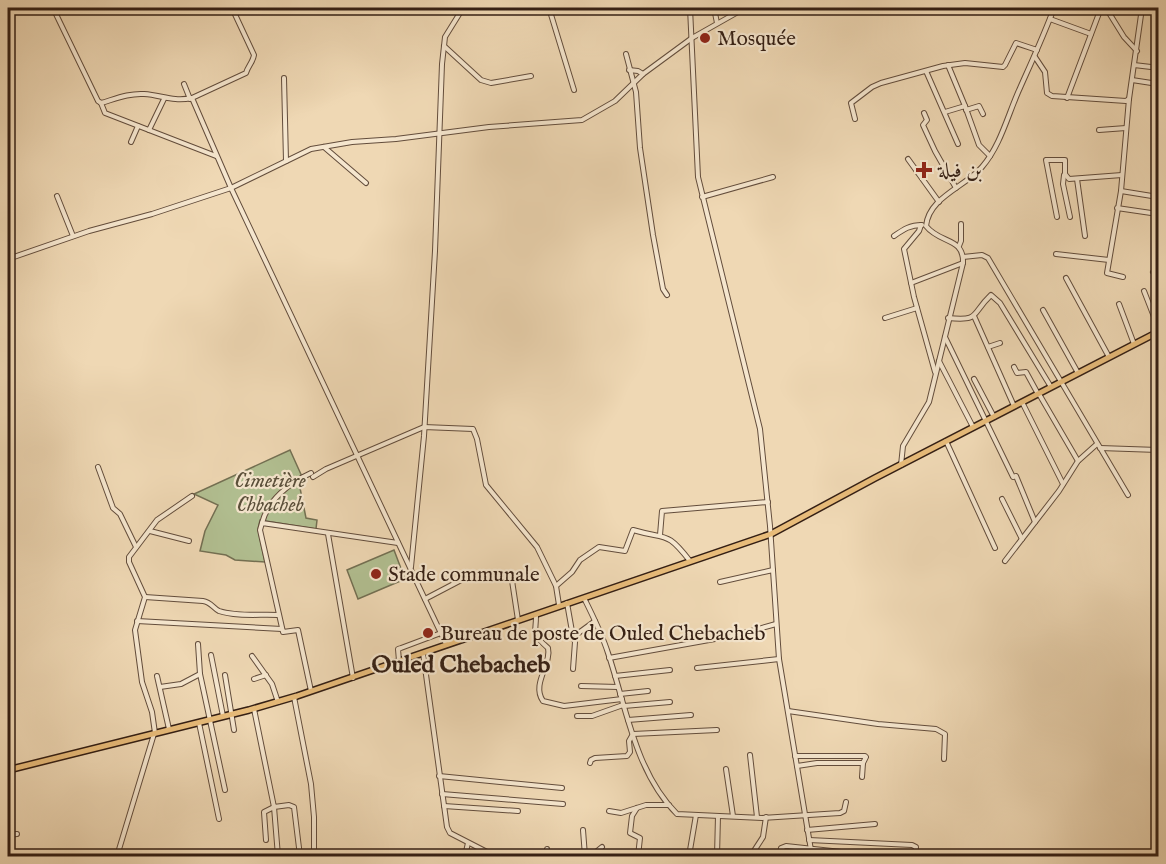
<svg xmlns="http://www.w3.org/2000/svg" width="1166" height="864" viewBox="0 0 1166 864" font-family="'IM FELL English',Amiri,serif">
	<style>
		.green { fill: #b2c092; stroke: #737053; stroke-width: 1.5 }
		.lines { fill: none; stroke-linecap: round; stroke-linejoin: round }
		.minor-casing { stroke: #634d3c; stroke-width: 6 }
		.major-casing { stroke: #341f14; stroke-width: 8 }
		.minor { stroke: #f5e6ce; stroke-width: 4 }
		.major { stroke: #e8bc7a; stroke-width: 5 }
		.poi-dot { fill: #8f2418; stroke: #f5e6ce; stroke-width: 2 }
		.labels { text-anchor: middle; stroke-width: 4.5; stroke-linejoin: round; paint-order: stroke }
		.poi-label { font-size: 21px; fill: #341f14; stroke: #f5e6ce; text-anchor: start }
		.park-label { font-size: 21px; font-style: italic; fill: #5a4f3a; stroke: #f5e6ce }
		.quarter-label { font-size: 24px; font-weight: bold; fill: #341f14; stroke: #f5e6ce }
	</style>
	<rect width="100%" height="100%" fill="#efd8b4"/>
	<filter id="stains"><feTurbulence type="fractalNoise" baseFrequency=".00333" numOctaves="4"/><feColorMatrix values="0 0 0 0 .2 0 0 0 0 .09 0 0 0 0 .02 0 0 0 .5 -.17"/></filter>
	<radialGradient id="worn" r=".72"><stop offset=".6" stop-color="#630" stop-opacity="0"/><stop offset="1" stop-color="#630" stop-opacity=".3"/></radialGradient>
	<g class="green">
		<path d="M290,450L304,481L299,483L306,518L317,520L316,529L260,520L258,529L265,562L235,560L226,555L200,551L205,531L218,505L194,494Z"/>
		<path d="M394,550L405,579L358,599L347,570Z"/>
	</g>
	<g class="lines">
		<g class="minor-casing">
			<g id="minor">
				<path d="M53,8L98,101L101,103"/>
				<path d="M232,8L254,55C253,62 248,66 246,73L192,98L231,188L446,644"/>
				<path d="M549,8L574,90"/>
				<path d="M690,8L698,177L760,429L770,526L779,659L812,856"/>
				<path d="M714,8L717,23"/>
				<path d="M1106,8L1124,37L1137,51"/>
				<path d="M1050,19L1091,34"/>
				<path d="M444,46L481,80L491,83L531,76"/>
				<path d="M626,54L636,92L640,148L653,235L663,289L667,295"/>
				<path d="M1035,57L1045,72L1047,93L1052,96L1126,101L1129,99L1142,8"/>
				<path d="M948,65L965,106"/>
				<path d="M1134,65L1151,67"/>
				<path d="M629,70L638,71L643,74"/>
				<path d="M926,71L958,144"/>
				<path d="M284,78L286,161"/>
				<path d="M1132,80L1158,84"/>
				<path d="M184,84L190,99"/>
				<path d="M192,98C172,102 162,95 144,94C129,93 115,99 101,103L105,113L216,156"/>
				<path d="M1067,98L1101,8"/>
				<path d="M966,110L979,106L983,114"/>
				<path d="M945,112L965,106L979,145L990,156"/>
				<path d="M924,113L927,120L923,125L935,151L956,188"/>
				<path d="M855,119L851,103L872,87L881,83L943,66L965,63L1003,67L1005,65L1016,43L1037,50"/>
				<path d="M149,130L164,99"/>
				<path d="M1099,130L1126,128"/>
				<path d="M131,142L138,126"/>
				<path d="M324,147L366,183"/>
				<path d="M908,159L939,202"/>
				<path d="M1064,175L1063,184L1070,217"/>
				<path d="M1077,179L1085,236"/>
				<path d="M1121,191L1158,197"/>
				<path d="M57,196L73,236"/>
				<path d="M702,197L773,177"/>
				<path d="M1117,208L1158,214"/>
				<path d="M1057,217L1046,160H1065V174L1069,179L1122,175"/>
				<path d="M921,225L919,231L904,249L914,297L935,372"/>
				<path d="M894,236C904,229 910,225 922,225"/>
				<path d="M959,246L961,241V224"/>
				<path d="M1056,254L1109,260"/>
				<path d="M963,257L982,255L988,258L1128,495"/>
				<path d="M8,259L89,231L152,214L231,188L311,149L352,142L396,139L489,127L582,120L615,101L643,74L692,38L745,8"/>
				<path d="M1153,272L1158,267"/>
				<path d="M1123,277L1107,273L1121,191L1129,99"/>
				<path d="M1066,278L1109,357"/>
				<path d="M911,283L963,263"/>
				<path d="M1144,291L1158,327"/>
				<path d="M1119,304L1134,344"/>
				<path d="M1043,310L1078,373"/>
				<path d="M974,316L1014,406"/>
				<path d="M885,318L917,308"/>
				<path d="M948,318C981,321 970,315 991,295L1000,303L1051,387"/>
				<path d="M945,337L1013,477L1016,476L1035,522"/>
				<path d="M988,347L1000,343"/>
				<path d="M939,361L973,427"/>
				<path d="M1014,367L1017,373L1026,372L1038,394"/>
				<path d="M974,379L994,417"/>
				<path d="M1039,394L1078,461"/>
				<path d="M1022,402L1063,484"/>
				<path d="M946,441L995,548"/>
				<path d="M1100,448L1158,450"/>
				<path d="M901,465L903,446L929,402L963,263C964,237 940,244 926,226C929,197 965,187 982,167C1001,145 1008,114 1020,88C1032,61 1044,35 1054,8"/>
				<path d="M98,467L113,508L120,514L136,547"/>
				<path d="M313,477L326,469L424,427L473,429L477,439L486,485L537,547L556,586L559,605"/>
				<path d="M1002,499L1022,539"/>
				<path d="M262,523C268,500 289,483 311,473"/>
				<path d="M150,531L189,541"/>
				<path d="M328,534L353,678"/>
				<path d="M660,535L662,511L768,502"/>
				<path d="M1005,561L1059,491L1078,461L1097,444"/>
				<path d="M411,567L424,436L435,251L442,64L445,37L463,8"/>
				<path d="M720,582L773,570"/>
				<path d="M556,586L572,572L580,560L599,547L625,551L633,530C667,540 666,530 690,561"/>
				<path d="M145,597L203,601C211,602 213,608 219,611C237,617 260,614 278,615"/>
				<path d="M584,598C593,616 602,634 608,653C626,706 635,772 677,814L762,818L840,813L844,811L846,802"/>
				<path d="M425,599L467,577L486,573L511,574L518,620"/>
				<path d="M567,603L573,637L595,621"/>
				<path d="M536,615C536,639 530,631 548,648C552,664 531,684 543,701L564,706L622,699"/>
				<path d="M137,621L282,629"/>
				<path d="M198,644L200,674L225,790"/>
				<path d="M423,653L447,827L450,833L489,853L492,856"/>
				<path d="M211,655L223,716"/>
				<path d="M252,656L272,684L278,702"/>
				<path d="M609,658L737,635L776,624"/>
				<path d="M399,661L398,649L401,648L441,633"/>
				<path d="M697,668L779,659"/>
				<path d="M573,669L575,642L573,637"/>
				<path d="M225,675L234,730"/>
				<path d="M157,676L169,729"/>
				<path d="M615,676L670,670"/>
				<path d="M254,679L266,675"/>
				<path d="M581,686L618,687"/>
				<path d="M160,687L181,684L200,674"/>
				<path d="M311,691L298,630L283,632L260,530L262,523L398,543"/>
				<path d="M620,694L648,691"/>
				<path d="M294,697L311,784L314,817V856"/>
				<path d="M624,706L670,702"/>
				<path d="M254,709L274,807L289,805L294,807L300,856"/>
				<path d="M788,711L878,724L936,729L945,734L944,759"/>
				<path d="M577,716H592L623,705"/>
				<path d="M628,720L691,715"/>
				<path d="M199,723L219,819"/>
				<path d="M155,733L152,712L142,682L135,630L145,597L129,562V557L157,520L192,496"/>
				<path d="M750,755L757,817"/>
				<path d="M795,756H865L866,757L863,763L862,777"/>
				<path d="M590,763L591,760L595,758L627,756L630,752L629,741L633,734L717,730"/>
				<path d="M797,766L817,763H863"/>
				<path d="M726,769L733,816"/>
				<path d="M439,776L562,788"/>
				<path d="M442,794L563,804"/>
				<path d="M444,806L518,811"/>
				<path d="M637,808L632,816L630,833L640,838L638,856"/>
				<path d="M609,811L621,813L646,805H669"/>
				<path d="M583,830L585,856"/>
				<path d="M807,830L875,824"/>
				<path d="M8,835L17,834"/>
				<path d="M266,840L264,812L274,807L278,856"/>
				<path d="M809,840L912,845L916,847L915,856"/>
				<path d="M117,856L154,734"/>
				<path d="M465,856L468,843"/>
				<path d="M546,856L547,849"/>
				<path d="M591,856L602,847"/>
				<path d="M689,856L696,815"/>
				<path d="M717,856L718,816"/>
				<path d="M753,856L752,854L763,837L766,817"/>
				<path d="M779,856L781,848L786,846L878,856"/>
			</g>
		</g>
		<g class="major-casing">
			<path id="major" d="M8,770L249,710L297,696L771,534L875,478L1158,332"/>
		</g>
		<use href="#minor" class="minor"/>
		<use href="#major" class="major"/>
	</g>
	<g class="poi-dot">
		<circle cx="705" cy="38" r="6"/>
		<path d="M921 161h6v6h6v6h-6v6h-6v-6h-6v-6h6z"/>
		<circle cx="376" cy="574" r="6"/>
		<circle cx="428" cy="633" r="6"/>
	</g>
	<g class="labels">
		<g class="poi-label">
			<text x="717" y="45">Mosquée</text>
			<text x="938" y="177">بن فيلة</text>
			<text x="388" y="581">Stade communale</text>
			<text x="440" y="640">Bureau de poste de Ouled Chebacheb</text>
		</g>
		<g class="park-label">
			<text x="270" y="487">Cimetière<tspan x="270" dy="24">Chbacheb</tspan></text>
		</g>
		<g class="quarter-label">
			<text x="461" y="672">Ouled Chebacheb</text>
		</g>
	</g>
	<rect width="1166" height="864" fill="none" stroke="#efd8b4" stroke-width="30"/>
	<rect x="9" y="9" width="1148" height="846" fill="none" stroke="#341f14" stroke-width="3"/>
	<rect x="15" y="15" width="1136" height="834" fill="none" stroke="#341f14" stroke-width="1.5"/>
	<rect width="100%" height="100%" filter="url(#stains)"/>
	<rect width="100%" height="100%" fill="url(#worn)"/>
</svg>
